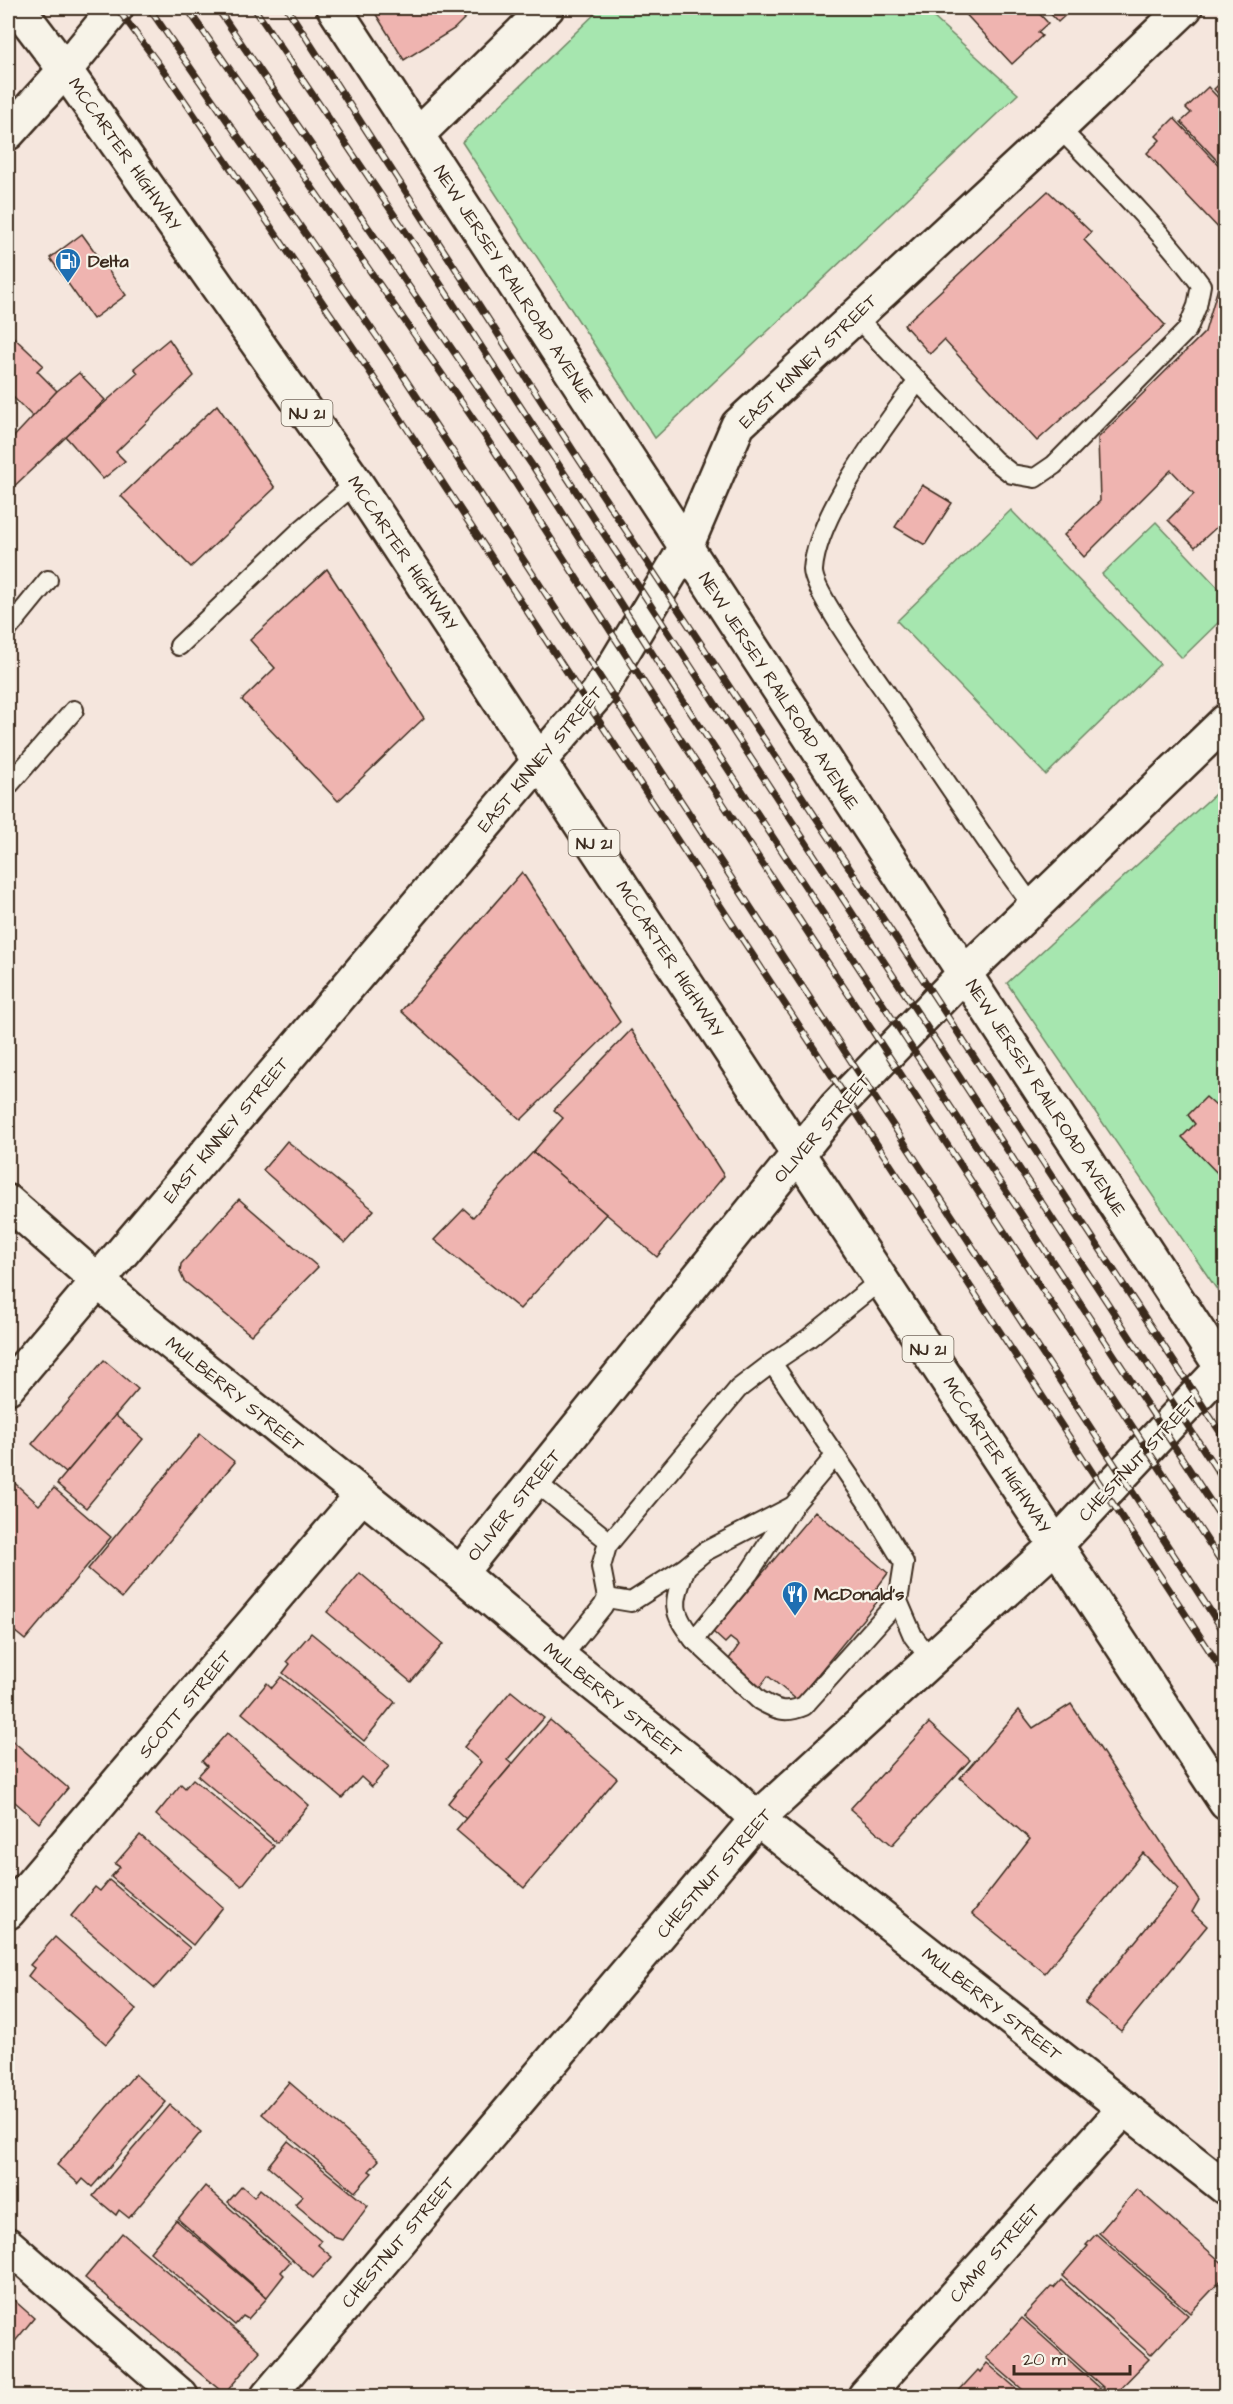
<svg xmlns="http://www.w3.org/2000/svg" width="1233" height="2404" viewBox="0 0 1233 2404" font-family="'Architects Daughter',sans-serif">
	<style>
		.green { fill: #a6e6af; stroke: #708866; stroke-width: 1.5 }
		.building { fill: #efb4b0; stroke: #3b2a1e; stroke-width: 1.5 }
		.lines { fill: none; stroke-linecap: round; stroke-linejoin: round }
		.lane-casing { stroke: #3b2a1e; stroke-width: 22 }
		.street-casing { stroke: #3b2a1e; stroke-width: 38 }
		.secondary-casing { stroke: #3b2a1e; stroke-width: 38 }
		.primary-casing { stroke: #3b2a1e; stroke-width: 38 }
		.lane { stroke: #f7f3e8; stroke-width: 18 }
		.street { stroke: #f7f3e8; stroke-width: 33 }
		.secondary { stroke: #f7f3e8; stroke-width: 33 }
		.primary { stroke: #f7f3e8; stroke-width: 33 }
		.rail-casing { stroke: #3b2a1e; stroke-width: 7 }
		.rail { stroke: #f7f3e8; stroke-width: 4.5; stroke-dasharray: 14; stroke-linecap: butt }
		.labels { text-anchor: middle; stroke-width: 4.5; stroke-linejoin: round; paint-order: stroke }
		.shield { fill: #f7f3e8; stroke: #73665b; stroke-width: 1.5 }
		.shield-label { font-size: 16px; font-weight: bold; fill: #3b2a1e }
		.street-label { font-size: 18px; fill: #3b2a1e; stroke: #f7f3e8 }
		.poi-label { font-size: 18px; font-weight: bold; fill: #3b2a1e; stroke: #f7f3e8; text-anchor: start }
	</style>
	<rect width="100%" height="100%" fill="#f5e6dd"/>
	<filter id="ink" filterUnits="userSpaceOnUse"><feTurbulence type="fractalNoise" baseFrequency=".0167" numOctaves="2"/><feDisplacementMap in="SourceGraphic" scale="12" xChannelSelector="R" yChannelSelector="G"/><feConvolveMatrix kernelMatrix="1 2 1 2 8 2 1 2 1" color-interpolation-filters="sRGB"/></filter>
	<g filter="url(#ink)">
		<g class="green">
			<path d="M601,8H923L1018,94L655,438L462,142Z"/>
			<path d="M1011,510L1160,664L1046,775L897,621Z"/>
			<path d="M1156,522L1225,595V616L1182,658L1102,574Z"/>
			<path d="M1225,785L1226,1288L1220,1294L1007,983Z"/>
		</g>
		<g class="building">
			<path d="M372,8H475L454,29L404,60Z"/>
			<path d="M960,8H1034L1048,23L1038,32L1042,36L1012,64Z"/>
			<path d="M1045,8H1073L1058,22Z"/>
			<path d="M1226,70V102L1214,89L1225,79L1221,74Z"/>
			<path d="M1208,87L1226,106V170L1181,122L1191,113L1186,108Z"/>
			<path d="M1174,118L1226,173V230L1223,233L1147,153L1160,140L1156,136Z"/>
			<path d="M1048,191L1091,232L1084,240L1165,325L1037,441L944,340L930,354L904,325Z"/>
			<path d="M82,234L126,295L93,319L50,258Z"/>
			<path d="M1226,281V526L1222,522L1195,547L1168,520L1194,494L1171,470L1084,557L1064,535L1100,501L1098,438L1205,332L1218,288Z"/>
			<path d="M8,332L43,365L37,371L57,391L33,417L8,392Z"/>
			<path d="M169,339L194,376L116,452L125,461L103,479L66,437L138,373L134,368Z"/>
			<path d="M79,373L105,400L8,492V443L57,391Z"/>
			<path d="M217,405L275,488L191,567L121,496Z"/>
			<path d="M922,485L952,503L925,545L895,527Z"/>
			<path d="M327,569L424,718L338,801L242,700L275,668L250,640Z"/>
			<path d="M522,872L620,1022L521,1120L401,1011Z"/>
			<path d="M631,1030L724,1176L657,1257L533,1152L563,1118L554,1110Z"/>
			<path d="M1206,1097L1216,1106L1220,1101L1226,1107V1182L1182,1137L1195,1124L1188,1115Z"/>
			<path d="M287,1141L374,1210L345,1243L263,1170Z"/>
			<path d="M533,1152L606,1214L520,1309L434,1240L464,1209L473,1217Z"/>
			<path d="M239,1199L318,1267L251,1335L184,1281L180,1272L181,1264Z"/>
			<path d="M104,1360L138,1389L66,1473L32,1444Z"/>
			<path d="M115,1415L143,1439L86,1508L57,1484Z"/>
			<path d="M200,1434L235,1462L122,1598L88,1569Z"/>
			<path d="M8,1477L39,1505L54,1488L111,1537L25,1640L8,1626Z"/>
			<path d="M815,1511L888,1573L870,1597L877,1602L797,1700L768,1676L760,1687L729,1659L739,1645L730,1638L725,1643L713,1632Z"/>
			<path d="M360,1573L443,1644L411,1682L327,1612Z"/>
			<path d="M8,1626L15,1633L8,1642Z"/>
			<path d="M311,1633L395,1702L364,1741L283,1673L290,1664L287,1661Z"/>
			<path d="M281,1677L389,1766L372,1787L361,1777L342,1798L242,1713L267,1683L272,1688Z"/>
			<path d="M511,1691L544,1718L507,1760L512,1764L466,1819L448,1803L481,1762L464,1747Z"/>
			<path d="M1071,1704L1199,1900L1192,1912L1207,1926L1121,2031L1085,2003L1178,1889L1143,1853L1045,1973L972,1914L1030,1839L960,1778L1019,1710L1033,1728Z"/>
			<path d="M550,1720L617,1778L524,1888L456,1830Z"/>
			<path d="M929,1723L970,1760L892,1845L850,1809Z"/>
			<path d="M227,1733L309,1805L277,1843L198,1776L207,1766L202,1761Z"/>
			<path d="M8,1737L68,1788L39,1823L8,1796Z"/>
			<path d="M193,1779L274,1846L242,1886L156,1815L181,1784L185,1788Z"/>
			<path d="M140,1835L223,1907L193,1945L111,1877L120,1867L115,1864Z"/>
			<path d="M109,1880L190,1948L155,1988L71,1916L95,1887L100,1891Z"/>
			<path d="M55,1937L136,2009L106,2044L28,1976L34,1968L30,1965Z"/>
			<path d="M135,2074L166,2102L92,2187L83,2179L79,2184L57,2165Z"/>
			<path d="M289,2082L379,2160L369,2171L372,2173L355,2192L262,2114Z"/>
			<path d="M170,2105L201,2132L129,2218L119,2210L116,2215L93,2196Z"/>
			<path d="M288,2141L368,2206L343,2240L336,2238L295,2204L303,2196L268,2166Z"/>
			<path d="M205,2186L290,2262L281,2272L284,2275L267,2297L178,2219Z"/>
			<path d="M242,2186L254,2197L260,2189L321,2241L318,2245L332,2257L313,2278L228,2202Z"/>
			<path d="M1137,2189L1226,2266V2275L1190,2313L1099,2233Z"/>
			<path d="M176,2220L267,2298L248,2319L243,2316L235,2325L150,2252Z"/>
			<path d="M122,2233L260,2351L228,2390H220L85,2278Z"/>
			<path d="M1096,2234L1188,2315L1151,2355L1062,2276L1088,2246L1086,2245Z"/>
			<path d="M1061,2280L1149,2359L1113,2396L1024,2316L1051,2287L1054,2288Z"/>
			<path d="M8,2295L34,2318L8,2350Z"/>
			<path d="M1022,2318L1109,2396H1030L986,2358Z"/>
			<path d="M987,2363L1025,2396H954L978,2370L980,2372Z"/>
		</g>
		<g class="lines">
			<g class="lane-casing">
				<g id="lane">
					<path d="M855,316L994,460L1012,474L1035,478L1054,465L1187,330L1197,306L1201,285C1159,228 1108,178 1059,128"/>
					<path d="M918,381C884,427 817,514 813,570C812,590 873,674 887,694C935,766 983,838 1034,908"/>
					<path d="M8,629L48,580"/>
					<path d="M179,646L302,529L356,483"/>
					<path d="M8,786L74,710"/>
					<path d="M772,1363L809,1338L882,1279"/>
					<path d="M533,1480L610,1542"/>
					<path d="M793,1506L749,1573L694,1640L759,1700C776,1710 786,1714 804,1706L898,1601"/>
					<path d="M686,1567C674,1602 669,1609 694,1640"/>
					<path d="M607,1598L631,1602L686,1567L704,1552L793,1506L835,1456"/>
					<path d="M561,1658L603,1606L607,1598L601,1567L607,1546L738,1389L772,1363L869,1505L904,1563L898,1601L913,1636L931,1660"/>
				</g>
			</g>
			<g class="street-casing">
				<g id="street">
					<path d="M334,8L1226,1374"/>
					<path d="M8,133L65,70L116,8"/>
					<path d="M418,134L547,8"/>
					<path d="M540,760L598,693L685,549L738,425L1059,128L1185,8"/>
					<path d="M460,1573L836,1107L965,973L1226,721"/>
					<path d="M8,1912L362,1495"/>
					<path d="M8,2245L181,2396"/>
					<path d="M865,2396L1125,2108"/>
				</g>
			</g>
			<g class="secondary-casing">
				<g id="secondary">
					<path d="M8,1202L145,1322L460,1573L561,1658L727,1791L757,1819L1226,2188"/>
					<path d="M8,1387L540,760"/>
					<path d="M268,2396L757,1819L1056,1545L1222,1368L1226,1362"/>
				</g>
			</g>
			<g class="primary-casing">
				<path id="primary" d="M18,8L65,70L356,483L1226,1803"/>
			</g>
			<use href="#lane" class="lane"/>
			<use href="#street" class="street"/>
			<use href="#secondary" class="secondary"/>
			<use href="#primary" class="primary"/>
			<g class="rail-casing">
				<g id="rail">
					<path d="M117,8L169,78L368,369L1226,1676"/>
					<path d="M149,8L391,357L1226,1635"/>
					<path d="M187,8L485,436L653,697L1226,1569"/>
					<path d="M217,8L534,468L666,675L1226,1525"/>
					<path d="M254,8L424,259L1226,1484"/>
					<path d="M287,8L580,461L907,955L1226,1441"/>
				</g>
			</g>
			<use href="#rail" class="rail"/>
		</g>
	</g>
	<defs>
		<g id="fuel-pin" transform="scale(1.35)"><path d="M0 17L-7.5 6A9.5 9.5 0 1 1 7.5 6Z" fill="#1f6fb2" stroke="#f7f3e8"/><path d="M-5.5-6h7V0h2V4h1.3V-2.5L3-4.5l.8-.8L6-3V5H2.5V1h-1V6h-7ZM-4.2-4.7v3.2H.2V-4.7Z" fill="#fff"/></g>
		<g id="restaurant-pin" transform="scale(1.35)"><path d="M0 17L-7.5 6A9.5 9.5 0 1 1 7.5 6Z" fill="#1f6fb2" stroke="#f7f3e8"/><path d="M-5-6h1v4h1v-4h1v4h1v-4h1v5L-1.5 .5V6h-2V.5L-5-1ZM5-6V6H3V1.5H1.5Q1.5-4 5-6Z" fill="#fff"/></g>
	</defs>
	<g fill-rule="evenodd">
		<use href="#fuel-pin" x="68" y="261"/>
		<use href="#restaurant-pin" x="795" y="1594"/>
	</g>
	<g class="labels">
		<g class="shield">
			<rect x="281.5" y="400" width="51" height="26" rx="4.5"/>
			<rect x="568.5" y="830" width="51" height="26" rx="4.5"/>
			<rect x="902.5" y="1336" width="51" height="26" rx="4.5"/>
		</g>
		<g class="shield-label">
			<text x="307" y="419">NJ 21</text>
			<text x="594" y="849">NJ 21</text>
			<text x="928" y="1355">NJ 21</text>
		</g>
		<g class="street-label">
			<text transform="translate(125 154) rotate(55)" y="6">MCCARTER HIGHWAY</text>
			<text transform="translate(514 284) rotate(57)" y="6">NEW JERSEY RAILROAD AVENUE</text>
			<text transform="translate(808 361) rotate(-44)" y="6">EAST KINNEY STREET</text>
			<text transform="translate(403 553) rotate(56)" y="6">MCCARTER HIGHWAY</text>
			<text transform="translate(779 691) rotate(57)" y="6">NEW JERSEY RAILROAD AVENUE</text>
			<text transform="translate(540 759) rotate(-50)" y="6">EAST KINNEY STREET</text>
			<text transform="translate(670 959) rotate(57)" y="6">MCCARTER HIGHWAY</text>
			<text transform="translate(1046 1098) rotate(57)" y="6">NEW JERSEY RAILROAD AVENUE</text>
			<text transform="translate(822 1128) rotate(-49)" y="6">OLIVER STREET</text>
			<text transform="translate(226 1130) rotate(-50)" y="6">EAST KINNEY STREET</text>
			<text transform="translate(235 1394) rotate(39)" y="6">MULBERRY STREET</text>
			<text transform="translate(997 1455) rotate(57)" y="6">MCCARTER HIGHWAY</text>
			<text transform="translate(1138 1458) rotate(-47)" y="6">CHESTNUT STREET</text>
			<text transform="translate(514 1505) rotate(-51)" y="6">OLIVER STREET</text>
			<text transform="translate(613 1700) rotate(39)" y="6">MULBERRY STREET</text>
			<text transform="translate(185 1704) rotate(-50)" y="6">SCOTT STREET</text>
			<text transform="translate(714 1873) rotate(-49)" y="6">CHESTNUT STREET</text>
			<text transform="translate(992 2004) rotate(38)" y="6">MULBERRY STREET</text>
			<text transform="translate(398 2242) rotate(-50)" y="6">CHESTNUT STREET</text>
			<text transform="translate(995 2253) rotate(-48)" y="6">CAMP STREET</text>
		</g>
		<g class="poi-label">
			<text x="88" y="267">Delta</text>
			<text x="814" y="1600">McDonald's</text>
		</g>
	</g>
	<rect width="1233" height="2404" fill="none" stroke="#f7f3e8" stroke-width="30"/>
	<rect x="15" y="15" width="1203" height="2374" fill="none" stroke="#3b2a1e" stroke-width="2" filter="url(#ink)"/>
	<path d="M1014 2365v9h116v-9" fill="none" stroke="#3b2a1e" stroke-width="3"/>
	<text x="1023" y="2365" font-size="18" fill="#3b2a1e" stroke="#f7f3e8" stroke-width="4.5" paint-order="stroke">20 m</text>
</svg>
